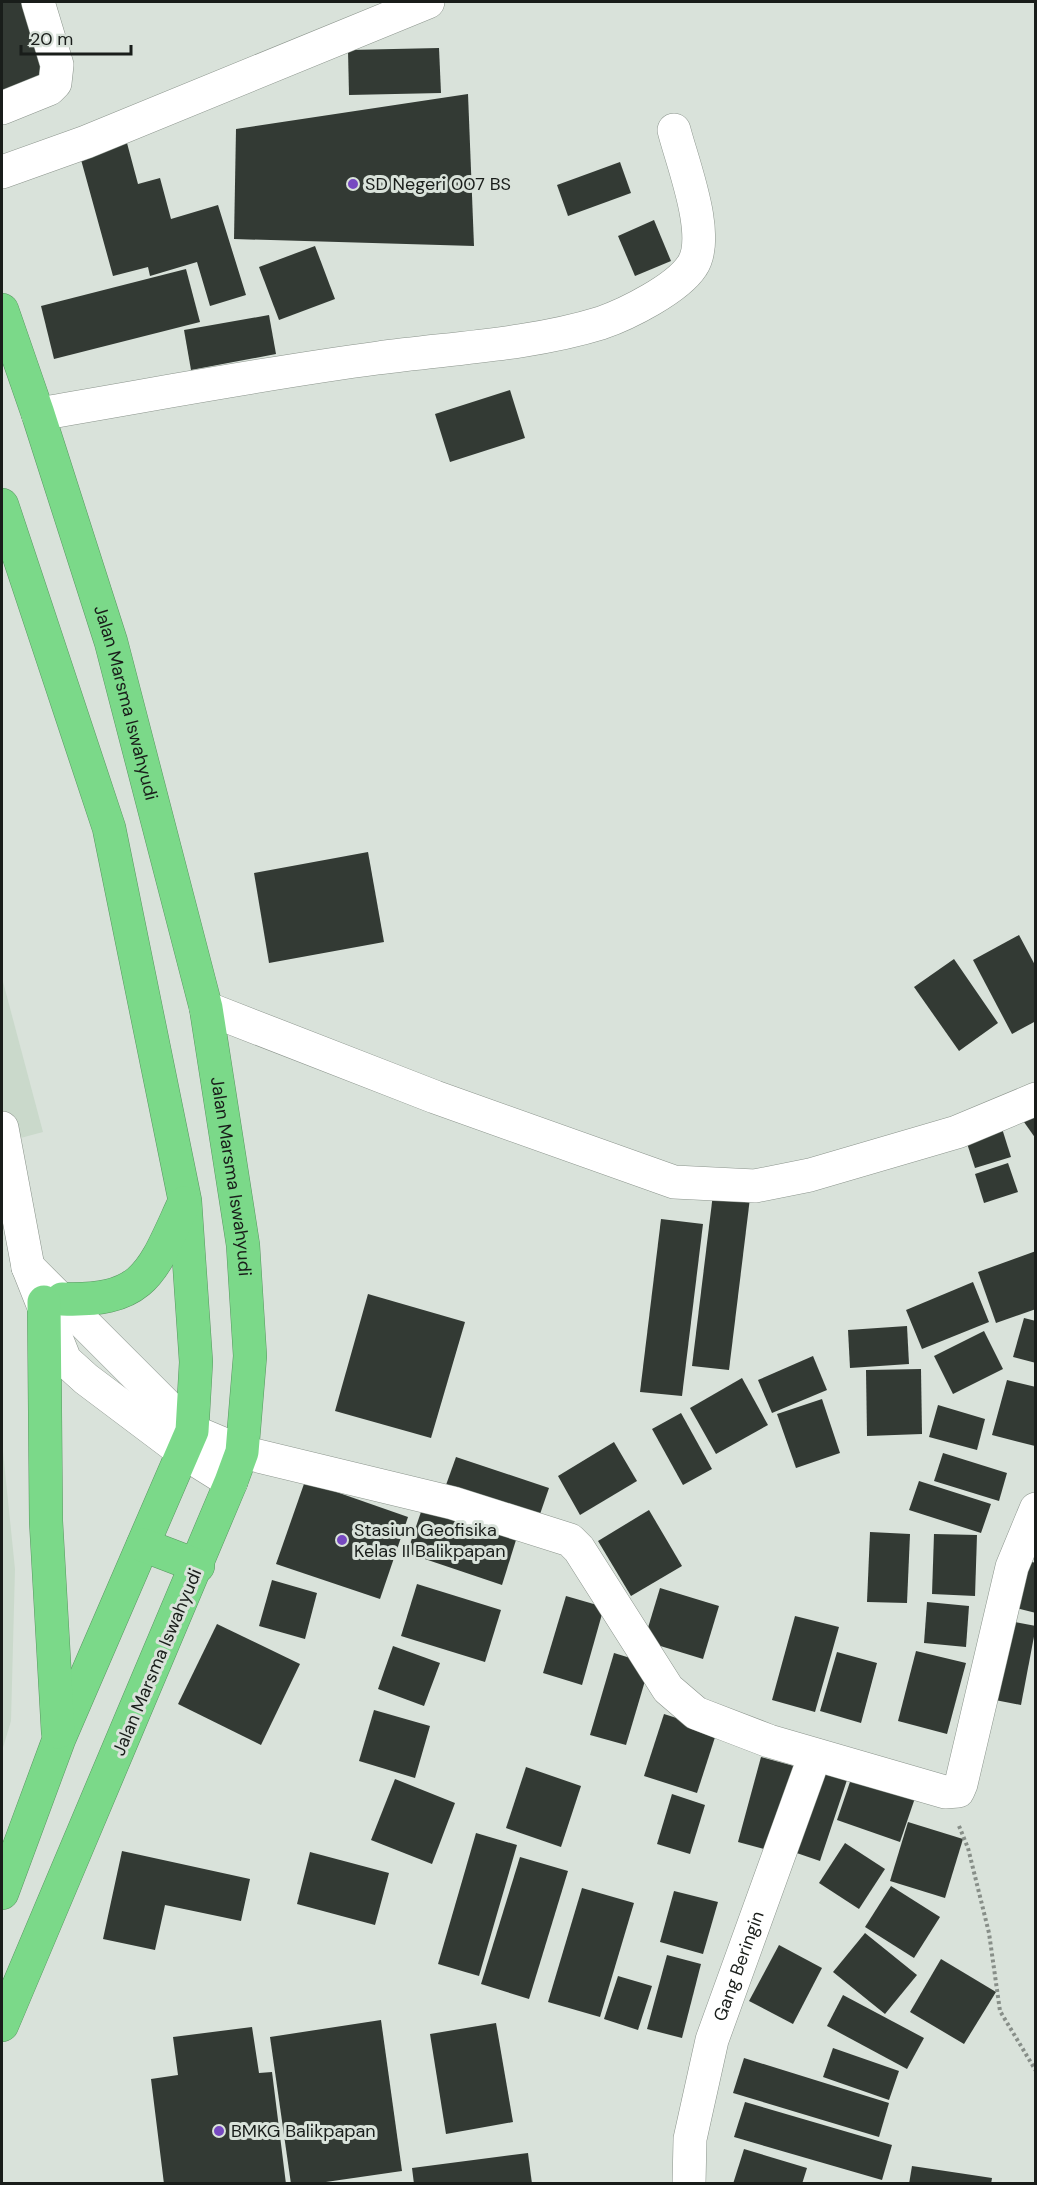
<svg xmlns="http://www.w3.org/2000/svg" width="1037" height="2185" viewBox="0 0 1037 2185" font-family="'DM Sans',sans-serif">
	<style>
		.built { fill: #cad9cb }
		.building { fill: #333a34 }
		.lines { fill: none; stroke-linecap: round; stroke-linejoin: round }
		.minor-casing { stroke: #8b948c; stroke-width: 34 }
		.highway-casing { stroke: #599762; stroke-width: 34 }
		.path { stroke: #878e88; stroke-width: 4; stroke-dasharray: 3 3; stroke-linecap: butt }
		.minor { stroke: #fff; stroke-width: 33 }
		.highway { stroke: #7bd989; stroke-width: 33 }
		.poi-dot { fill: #7749c1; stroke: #d9e2da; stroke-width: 2 }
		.labels { text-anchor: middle; stroke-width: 6; stroke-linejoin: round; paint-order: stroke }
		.poi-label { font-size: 18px; fill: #191d1a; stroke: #d9e2da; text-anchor: start }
		.street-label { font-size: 18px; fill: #191d1a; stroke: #d9e2da }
	</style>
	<rect width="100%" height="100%" fill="#d9e2da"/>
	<g class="built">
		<path d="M2,978L43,1132L2,1143Z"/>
		<path d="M2,1442L15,1569L11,1721L2,1751Z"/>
	</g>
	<g class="building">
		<path d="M2,2H25L50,79L2,95Z"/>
		<path d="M439,48L441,93L349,95L348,50Z"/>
		<path d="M468,94L474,246L234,239L236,129Z"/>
		<path d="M127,143L138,184L160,178L171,219L218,205L246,295L210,306L197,262L150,276L148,267L113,276L80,156Z"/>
		<path d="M620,162L631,193L568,216L557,185Z"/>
		<path d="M654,220L671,261L635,276L618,236Z"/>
		<path d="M315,246L335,299L279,320L259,267Z"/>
		<path d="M186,269L200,322L54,359L41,306Z"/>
		<path d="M269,315L276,354L191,370L184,330Z"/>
		<path d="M510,390L525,438L450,462L435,414Z"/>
		<path d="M368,852L384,942L269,963L254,873Z"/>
		<path d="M1019,935L1036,967V1021L1012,1034L973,960Z"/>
		<path d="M954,959L998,1023L959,1051L914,987Z"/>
		<path d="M1036,1104V1139L1019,1115Z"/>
		<path d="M999,1119L1011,1157L975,1168L963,1131Z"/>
		<path d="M1008,1163L1018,1192L984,1203L975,1174Z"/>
		<path d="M713,1194L750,1198L729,1370L692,1366Z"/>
		<path d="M661,1219L703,1224L682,1396L640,1392Z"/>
		<path d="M1036,1251V1309L996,1323L978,1272Z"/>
		<path d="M973,1282L989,1322L922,1349L906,1310Z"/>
		<path d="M368,1294L465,1322L431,1438L335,1411Z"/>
		<path d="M1024,1318L1036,1321V1363L1013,1357Z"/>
		<path d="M907,1326L909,1364L850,1368L848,1330Z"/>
		<path d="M984,1331L1003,1369L953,1394L934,1356Z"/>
		<path d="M813,1356L827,1390L772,1413L758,1380Z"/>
		<path d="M921,1369L922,1434L867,1436L866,1370Z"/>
		<path d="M742,1378L768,1425L716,1454L690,1408Z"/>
		<path d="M1007,1380L1036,1387L1035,1446L992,1435Z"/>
		<path d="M822,1399L840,1453L796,1468L777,1414Z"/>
		<path d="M938,1405L985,1419L977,1450L929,1437Z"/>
		<path d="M681,1413L712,1469L683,1485L652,1429Z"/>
		<path d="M614,1442L637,1481L580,1515L558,1476Z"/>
		<path d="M943,1453L1007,1473L999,1501L934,1481Z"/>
		<path d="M456,1457L549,1488L539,1517L446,1485Z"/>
		<path d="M305,1481L408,1517L380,1599L276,1564Z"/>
		<path d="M919,1481L991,1504L981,1533L909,1510Z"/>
		<path d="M422,1509L516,1540L502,1585L407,1553Z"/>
		<path d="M649,1510L682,1566L631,1596L598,1541Z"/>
		<path d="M870,1532L910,1534L907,1603L867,1602Z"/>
		<path d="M934,1534L977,1535L975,1596L932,1594Z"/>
		<path d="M1020,1559L1036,1563V1613L1008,1606Z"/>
		<path d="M272,1580L317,1593L305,1639L259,1626Z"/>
		<path d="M417,1584L501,1610L485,1662L401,1636Z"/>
		<path d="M660,1588L719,1606L703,1659L644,1641Z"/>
		<path d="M566,1596L604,1607L582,1685L543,1673Z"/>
		<path d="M927,1602L969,1606L966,1647L924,1643Z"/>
		<path d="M795,1616L839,1627L815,1712L772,1700Z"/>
		<path d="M1005,1620L1036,1626L1021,1705L990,1699Z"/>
		<path d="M217,1624L300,1664L261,1745L178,1704Z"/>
		<path d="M393,1646L440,1663L424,1706L378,1689Z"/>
		<path d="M916,1651L966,1663L947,1734L898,1721Z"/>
		<path d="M837,1652L877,1663L861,1723L820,1711Z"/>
		<path d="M614,1653L650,1664L626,1745L590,1735Z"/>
		<path d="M374,1710L430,1726L415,1778L359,1761Z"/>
		<path d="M664,1714L717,1731L697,1793L644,1776Z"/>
		<path d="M761,1757L794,1766L771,1851L738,1842Z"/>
		<path d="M526,1767L581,1786L561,1847L506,1828Z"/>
		<path d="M812,1768L847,1780L820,1861L785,1849Z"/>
		<path d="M852,1776L915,1798L900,1842L837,1820Z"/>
		<path d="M395,1779L455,1803L432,1864L371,1840Z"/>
		<path d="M672,1794L705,1805L690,1854L657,1844Z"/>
		<path d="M908,1822L963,1839L945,1898L890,1881Z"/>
		<path d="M476,1833L517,1845L479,1976L438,1964Z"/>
		<path d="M845,1843L885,1869L859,1909L819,1883Z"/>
		<path d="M122,1851L250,1879L241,1921L165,1905L155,1950L103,1939Z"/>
		<path d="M310,1852L389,1873L375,1925L297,1904Z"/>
		<path d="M520,1857L568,1871L529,1999L481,1984Z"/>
		<path d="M891,1886L940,1917L914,1958L865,1927Z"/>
		<path d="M582,1888L634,1903L600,2017L548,2002Z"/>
		<path d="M674,1891L718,1902L703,1954L660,1942Z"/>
		<path d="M865,1933L917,1975L885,2014L833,1972Z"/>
		<path d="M779,1945L822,1968L793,2024L749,2001Z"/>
		<path d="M667,1955L701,1964L682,2038L647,2029Z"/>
		<path d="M941,1959L996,1992L964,2044L910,2012Z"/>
		<path d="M618,1976L652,1986L638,2030L604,2019Z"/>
		<path d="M843,1995L924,2038L907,2069L827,2026Z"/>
		<path d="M381,2020L402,2171L312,2184H291L270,2037Z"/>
		<path d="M496,2023L513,2122L446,2134L430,2034Z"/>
		<path d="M252,2027L259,2073L272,2072L286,2184H164L151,2079L178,2075L173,2037Z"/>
		<path d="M833,2048L899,2071L889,2100L823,2077Z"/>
		<path d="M744,2058L889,2103L879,2137L733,2093Z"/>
		<path d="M745,2102L892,2145L882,2180L734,2137Z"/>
		<path d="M744,2149L807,2168L802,2184H733Z"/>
		<path d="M528,2153L532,2184H414L412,2168Z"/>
		<path d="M912,2166L992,2178L991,2184H909Z"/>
	</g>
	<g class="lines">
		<g class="minor-casing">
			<g id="minor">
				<path d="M2,108L49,89L55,83L57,65L38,2"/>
				<path d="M2,172L86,142L428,2"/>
				<path d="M38,414C151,395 264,373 378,358C451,348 530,345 601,323C627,314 677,289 692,266C712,237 682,162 674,130"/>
				<path d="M206,1008L435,1097L674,1182L755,1186L810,1175L957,1132L1036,1099"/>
				<path d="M2,1128L28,1267L65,1360L86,1379L183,1452L231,1482"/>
				<path d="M28,1267L192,1431L242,1452L453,1503L570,1540L579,1549L668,1689L696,1713L769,1741L945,1792L958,1791L961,1784L1012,1567L1036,1509"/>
				<path id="s1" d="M689,2184L690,2139L712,2040L815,1755"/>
			</g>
		</g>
		<g class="highway-casing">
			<g id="highway">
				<path id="s2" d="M2,310L38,414L111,642L206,1008L243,1245L250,1356L242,1452L231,1482L2,2025"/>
				<path d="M2,505L109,828L185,1201L196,1362L192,1431L59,1739L2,1893"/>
				<path d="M62,1299C146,1302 152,1272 184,1203"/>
				<path d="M44,1302L46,1521L58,1732"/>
				<path d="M143,1545L198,1566"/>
			</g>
		</g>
		<path class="path" d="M959,1826L968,1848L989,1933L1000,2011L1036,2071"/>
		<use href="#minor" class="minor"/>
		<use href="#highway" class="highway"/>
	</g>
	<g class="poi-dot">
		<circle cx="353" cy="184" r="6"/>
		<circle cx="342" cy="1540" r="6"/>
		<circle cx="219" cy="2131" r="6"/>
	</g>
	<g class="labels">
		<g class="poi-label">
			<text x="365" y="190">SD Negeri 007 BS</text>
			<text x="354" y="1536">Stasiun Geofisika<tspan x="354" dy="21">Kelas II Balikpapan</tspan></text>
			<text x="231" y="2137">BMKG Balikpapan</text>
		</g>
		<g class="street-label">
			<text dy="6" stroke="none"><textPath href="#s2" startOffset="412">Jalan Marsma Iswahyudi</textPath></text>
			<text dy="6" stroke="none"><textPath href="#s2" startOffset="898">Jalan Marsma Iswahyudi</textPath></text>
			<text transform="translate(157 1662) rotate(-67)" y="6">Jalan Marsma Iswahyudi</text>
			<text dy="6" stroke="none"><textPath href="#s1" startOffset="225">Gang Beringin</textPath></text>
		</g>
	</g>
	<rect width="1037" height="2185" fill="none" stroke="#191d1a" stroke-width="6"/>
	<path d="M21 45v9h110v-9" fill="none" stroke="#191d1a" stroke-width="3"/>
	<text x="30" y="45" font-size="18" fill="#191d1a" stroke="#d9e2da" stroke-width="4.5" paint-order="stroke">20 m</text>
</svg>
